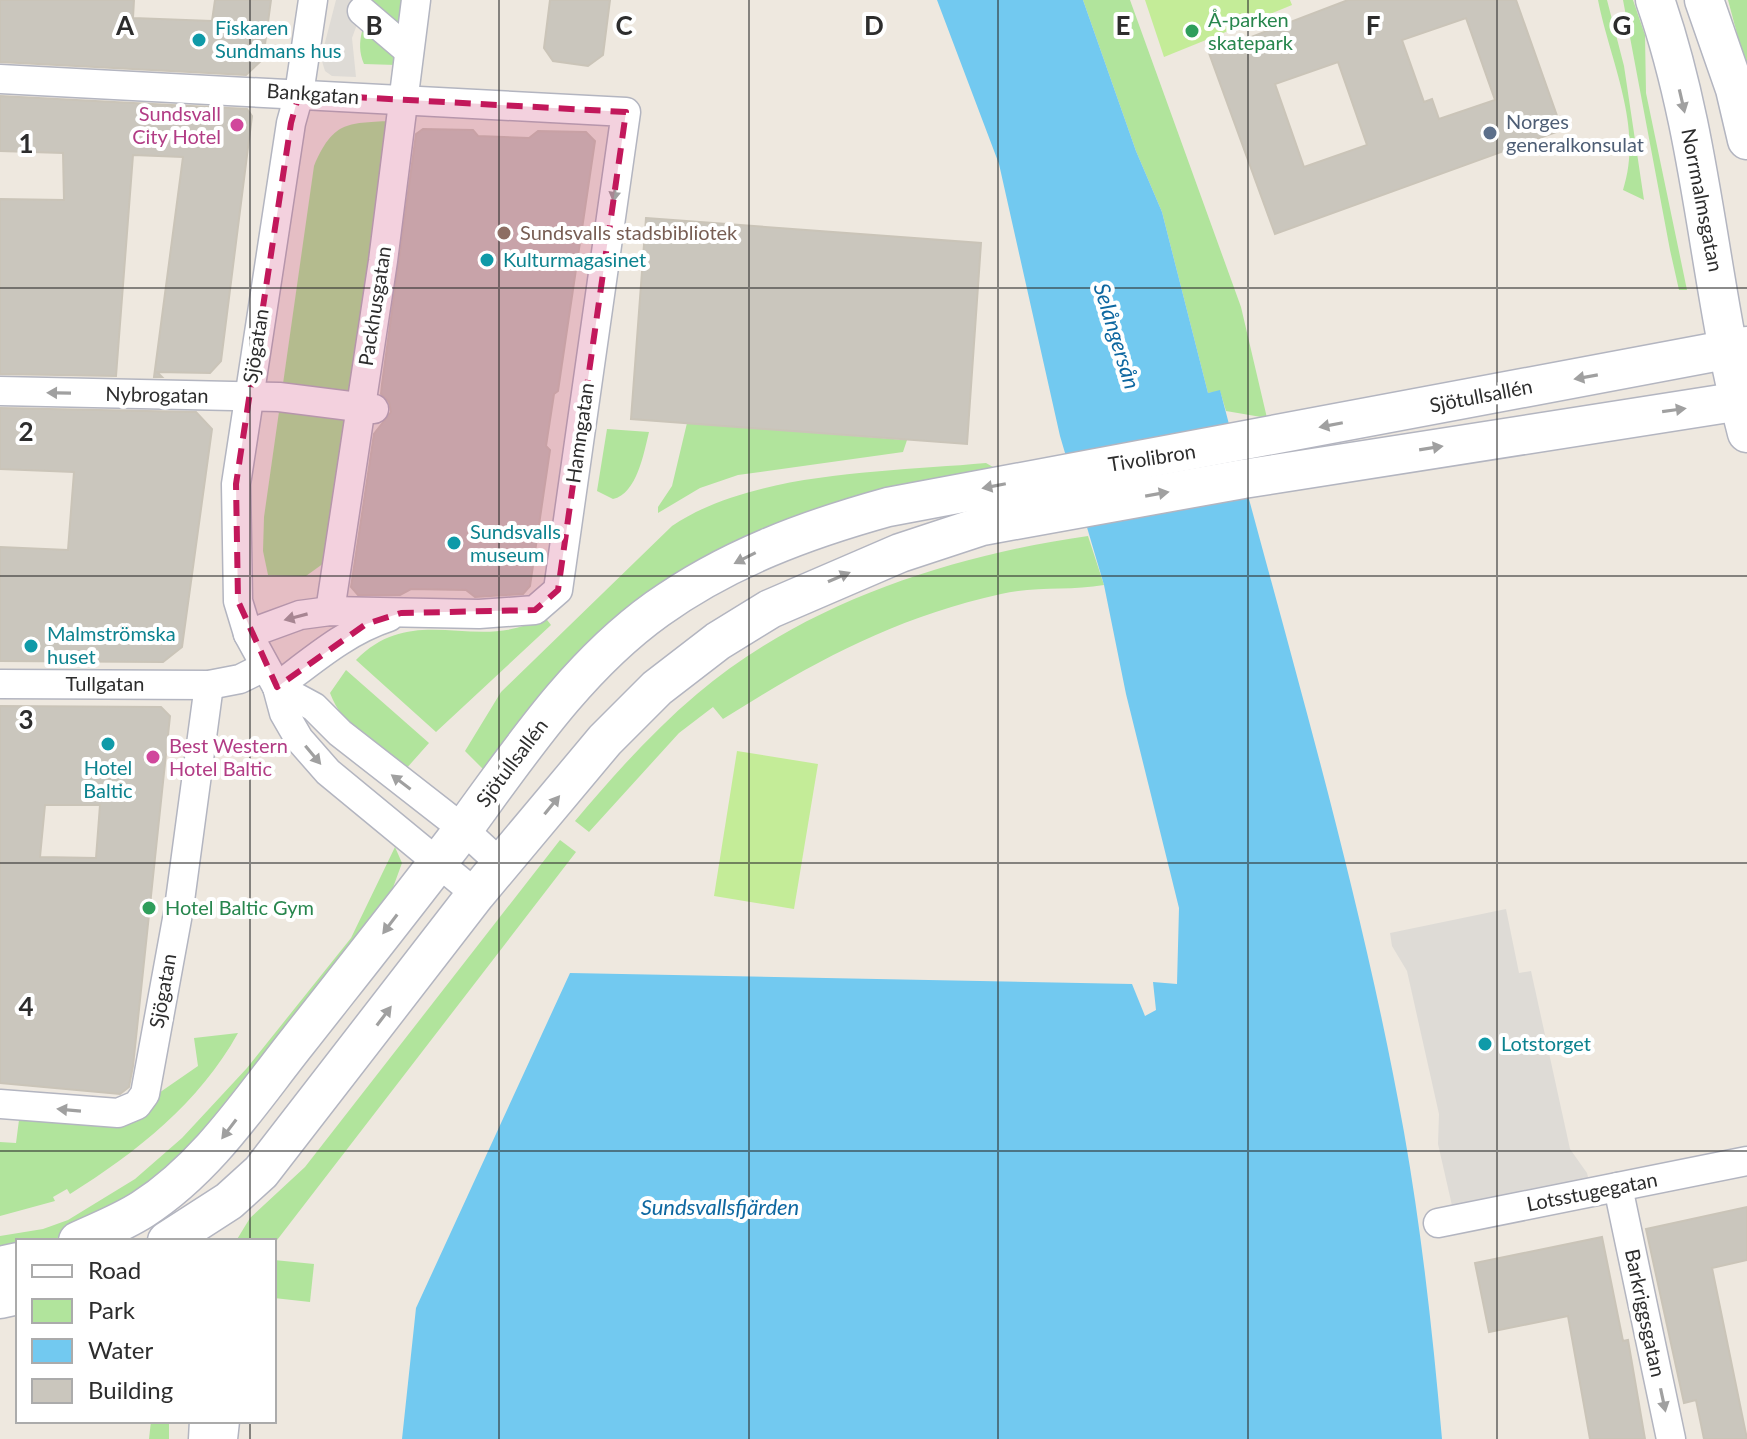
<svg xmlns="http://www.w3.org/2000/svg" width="1747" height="1439" viewBox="0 0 1747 1439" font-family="Lato,sans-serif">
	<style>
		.green { fill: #b1e49c }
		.pitch { fill: #c4ec98 }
		.plaza { fill: #dedbd6 }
		.water { fill: #72c9f0 }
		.building { fill: #cac6bd; stroke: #cac4b8; stroke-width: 2; fill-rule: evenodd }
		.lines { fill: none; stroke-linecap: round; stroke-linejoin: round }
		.street-casing { stroke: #b3b5c0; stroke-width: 31 }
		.secondary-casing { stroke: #b3b5c0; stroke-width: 41 }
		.street { stroke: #fff; stroke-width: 28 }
		.secondary { stroke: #fff; stroke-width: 38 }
		.oneway { fill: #a0a0a0 }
		.marked { fill: #c2185b; fill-opacity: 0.2; stroke: #c2185b; stroke-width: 6; stroke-dasharray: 16 10; stroke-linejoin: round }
		.grid { fill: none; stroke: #2d2d2d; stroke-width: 2; stroke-opacity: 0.55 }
		.leisure-dot { fill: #2e9e5b; stroke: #fff; stroke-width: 3 }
		.culture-dot { fill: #0f9aa8; stroke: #fff; stroke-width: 3 }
		.hotel-dot { fill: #d1479c; stroke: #fff; stroke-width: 3 }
		.service-dot { fill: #5c6f8a; stroke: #fff; stroke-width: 3 }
		.education-dot { fill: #8d6e63; stroke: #fff; stroke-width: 3 }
		.labels { text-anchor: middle; stroke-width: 8; stroke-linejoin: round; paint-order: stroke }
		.leisure-label { font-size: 20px; fill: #27864d; stroke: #fff; text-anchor: start }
		.culture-label { font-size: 20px; fill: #0d838f; stroke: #fff; text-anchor: start }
		.street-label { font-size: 20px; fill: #2d2d2d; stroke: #fff }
		.hotel-label { font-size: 20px; fill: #b23c85; stroke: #fff; text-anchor: end }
		.service-label { font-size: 20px; fill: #4e5e75; stroke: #fff; text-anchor: start }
		.education-label { font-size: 20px; fill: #785e54; stroke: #fff; text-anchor: start }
		.water-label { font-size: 22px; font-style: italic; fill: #0d67a0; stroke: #fff }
		.grid-label { font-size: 26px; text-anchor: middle; font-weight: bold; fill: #2d2d2d; stroke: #fff; stroke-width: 8; stroke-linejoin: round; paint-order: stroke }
	</style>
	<rect width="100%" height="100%" fill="#eee8df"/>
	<g class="green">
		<path d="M371,0H406L396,65L364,64C354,41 366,23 371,0Z"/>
		<path d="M1083,0H1130L1241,307L1267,418L1226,411L1220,391L1208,393L1162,212L1136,151Z"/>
		<path d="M1598,0H1607L1624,66L1644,200L1623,190C1644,128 1610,61 1598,0Z"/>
		<path d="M1623,0H1633L1645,35L1646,93L1687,290H1679L1670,250Z"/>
		<path d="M1728,0H1747V71Z"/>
		<path d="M390,121L324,563L306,576L268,575L263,551L264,517L314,166C333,122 346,123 390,121Z"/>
		<path d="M687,423L906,440H907L903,452L738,475L700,488L658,513V507L672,486Z"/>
		<path d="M607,429L649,432C644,452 637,494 613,499L597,491Z"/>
		<path d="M986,463L1000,471L786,523L486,772L465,751L501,692L672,526C753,471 889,472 986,463Z"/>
		<path d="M1088,536L1104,585C1070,591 1036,586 1001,594C894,618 815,661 723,719L713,707L679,733L589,832L575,821C613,776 652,732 697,694C804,603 952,555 1088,536Z"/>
		<path d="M544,616L551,625L436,732L356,660C415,599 481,656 544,616Z"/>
		<path d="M346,670L429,743L405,770C375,748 344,729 330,693Z"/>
		<path d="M560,840L576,852L274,1244V1241H236L250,1218L305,1167Z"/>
		<path d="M395,847L402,863L391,893L295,1030L175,1161L117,1206L79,1229L50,1241H18V1252L0,1256V1236L43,1229L68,1220L135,1179L182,1138L247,1068L351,938Z"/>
		<path d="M238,1033C199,1103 137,1152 70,1194L67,1189L53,1197L55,1201L0,1216V1142L16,1143L19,1120L114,1124L198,1066L194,1038Z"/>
		<path d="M274,1260L314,1264L310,1302L274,1298Z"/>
		<path d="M151,1421H169V1439H149Z"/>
	</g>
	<g class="pitch">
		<path d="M1145,0H1290L1292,5L1164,57Z"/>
		<path d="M737,751L818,764L794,909L714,896Z"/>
	</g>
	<g class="plaza">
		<path d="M336,0H366L352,38L356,77L332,76L325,71L321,58Z"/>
		<path d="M1506,909L1519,973L1531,971L1570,1149L1587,1173L1590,1185L1453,1210L1438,1144L1439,1114L1407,971L1392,946L1390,933Z"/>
	</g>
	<path class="water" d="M937,0H1083L1136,151L1162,212L1208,393L1220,390C1284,636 1359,881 1404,1132C1422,1234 1433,1336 1442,1439H402L416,1308L570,973L1132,984L1145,1016L1156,1010L1153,982L1177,984L1179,908L1126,694L1104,585L1060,436L999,164Z"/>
	<g class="building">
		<path d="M0,0H134L133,18L212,21L215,0H271L263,59L246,75L0,62Z"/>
		<path d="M550,0H610L603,55L588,66L553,61L544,48Z"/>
		<path d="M1348,0H1516L1562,130L1275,234L1209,53ZM1466,18L1495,100L1439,119L1432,99L1424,102L1402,40ZM1338,62L1367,145L1304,167L1275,84Z"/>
		<path d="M0,96L247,109L252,116L221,361L210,373L157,372L162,377H154L183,157L133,155L116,376L0,374V199L64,200L63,153L0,151Z"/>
		<path d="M423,129L473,130L478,136L529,138L538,131L586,132L595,141L558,391L554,394L546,446L550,450L530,586L523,594L475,597L466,590L411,589L400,595H358L351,587L374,434L391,412L389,402L381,394L382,384L416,134Z"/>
		<path d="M646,218L981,243L967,444L631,419Z"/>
		<path d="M0,408L196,412L212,429L182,647L163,662L0,661V547L68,550L74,472L0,469Z"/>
		<path d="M0,706L161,707L170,716L133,1066L129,1087L120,1094L0,1083ZM45,805H100L96,858L40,857Z"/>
		<path d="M1747,1207V1260L1712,1268L1747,1439H1704L1696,1400L1684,1403L1646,1229Z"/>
		<path d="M1602,1237L1623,1341L1628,1340L1645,1439H1590L1568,1316L1489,1332L1475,1263Z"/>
	</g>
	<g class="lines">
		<g class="street-casing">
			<g id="street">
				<path d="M313,0L299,94L291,123L236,484L238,601L248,634L277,687L284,713L299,739L328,772L476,894"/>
				<path d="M362,11L409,51"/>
				<path d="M0,79L626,112L558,590L535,610L479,614L330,611L300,615L248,634"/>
				<path d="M0,391L279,397L374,409"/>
				<path d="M330,611L383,261L416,0"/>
				<path d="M0,684L209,685L240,679L264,667"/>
				<path d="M277,687L314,707L340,733L463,829L500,863"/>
				<path d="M277,687C313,660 346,631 389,617"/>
				<path d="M0,1104L118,1113L137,1105L145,1094L179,908L209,685"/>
				<path d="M1618,1187L1671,1439"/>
				<path d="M1438,1223L1747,1161"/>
				<path d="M203,1439L204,1421"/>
				<path d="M223,1439L225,1421"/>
			</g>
		</g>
		<g class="secondary-casing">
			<g id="secondary">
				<path d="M1655,0C1704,140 1709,290 1747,433"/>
				<path d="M1704,0L1735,89L1747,140"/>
				<path d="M78,1241C100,1231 123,1222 143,1209C208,1167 251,1100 298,1041C353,971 408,902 462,831C520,752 576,667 657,609C727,559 805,530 888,507L1747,346"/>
				<path d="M167,1241L229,1201L261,1172L476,894L605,740L657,688L718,641L770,609L900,553L982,526L1243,479L1747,400"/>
				<path d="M0,1266L18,1262"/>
				<path d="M0,1299L18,1295"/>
			</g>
		</g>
		<use href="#street" class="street"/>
		<use href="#secondary" class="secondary"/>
	</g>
	<defs><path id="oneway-solid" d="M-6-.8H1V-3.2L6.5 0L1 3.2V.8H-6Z" transform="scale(2)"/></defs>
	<g class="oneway">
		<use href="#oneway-solid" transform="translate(1682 101) rotate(77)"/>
		<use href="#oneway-solid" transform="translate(615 190) rotate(98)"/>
		<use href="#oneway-solid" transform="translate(1586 377) rotate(170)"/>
		<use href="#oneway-solid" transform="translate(59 393) rotate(-179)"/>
		<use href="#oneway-solid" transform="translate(1674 410) rotate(-8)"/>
		<use href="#oneway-solid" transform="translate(1331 425) rotate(169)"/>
		<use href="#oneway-solid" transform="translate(1431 448) rotate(-9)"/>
		<use href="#oneway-solid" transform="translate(994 486) rotate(169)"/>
		<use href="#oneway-solid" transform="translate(1157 494) rotate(-10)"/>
		<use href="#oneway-solid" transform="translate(745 558) rotate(153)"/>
		<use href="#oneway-solid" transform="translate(839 577) rotate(-23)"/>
		<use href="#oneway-solid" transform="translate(296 617) rotate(165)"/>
		<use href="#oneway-solid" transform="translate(313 755) rotate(50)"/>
		<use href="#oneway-solid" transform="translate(401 782) rotate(-143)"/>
		<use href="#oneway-solid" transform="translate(552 805) rotate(-51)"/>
		<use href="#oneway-solid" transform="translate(390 924) rotate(127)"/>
		<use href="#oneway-solid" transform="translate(384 1016) rotate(-53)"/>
		<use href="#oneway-solid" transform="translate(69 1110) rotate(-175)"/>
		<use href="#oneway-solid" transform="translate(229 1129) rotate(127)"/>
		<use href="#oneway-solid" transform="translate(1663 1400) rotate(78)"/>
	</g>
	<path class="marked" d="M299,94L626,112L558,590L535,610L401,613L366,624L277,687L238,601L236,484L291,123Z"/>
	<path class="grid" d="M250,0V1241M499,0V1439M749,0V1439M998,0V1439M1248,0V1439M1497,0V1439M0,288H1747M0,576H1747M0,863H1747M0,1151H1747M250,1421V1439"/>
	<g class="leisure-dot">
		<circle cx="1192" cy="31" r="8"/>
		<circle cx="149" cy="908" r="8"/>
	</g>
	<g class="culture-dot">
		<circle cx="199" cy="40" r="8"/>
		<circle cx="487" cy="260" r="8"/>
		<circle cx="454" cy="543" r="8"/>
		<circle cx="31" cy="646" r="8"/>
		<circle cx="108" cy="744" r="8"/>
		<circle cx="1485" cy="1044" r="8"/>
	</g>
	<g class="hotel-dot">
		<circle cx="237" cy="125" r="8"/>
		<circle cx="153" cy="757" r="8"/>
	</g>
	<circle class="service-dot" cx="1490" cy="133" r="8"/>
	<circle class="education-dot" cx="504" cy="233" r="8"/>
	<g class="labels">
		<g class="leisure-label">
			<text x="1208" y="27">Å-parken<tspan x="1208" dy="23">skatepark</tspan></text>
			<text x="165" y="915">Hotel Baltic Gym</text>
		</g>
		<g class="culture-label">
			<text x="215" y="35">Fiskaren<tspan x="215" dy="23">Sundmans hus</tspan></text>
			<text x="503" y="267">Kulturmagasinet</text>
			<text x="470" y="539">Sundsvalls<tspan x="470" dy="23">museum</tspan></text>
			<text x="47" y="641">Malmströmska<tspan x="47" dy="23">huset</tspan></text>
			<text x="108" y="775" text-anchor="middle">Hotel<tspan x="108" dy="23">Baltic</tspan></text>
			<text x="1501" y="1051">Lotstorget</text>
		</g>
		<g class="street-label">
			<text transform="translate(313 94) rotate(4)" y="7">Bankgatan</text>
			<text transform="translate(1702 200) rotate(79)" y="7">Norrmalmsgatan</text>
			<text transform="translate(375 306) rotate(-81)" y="7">Packhusgatan</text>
			<text transform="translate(256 346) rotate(-81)" y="7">Sjögatan</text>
			<text transform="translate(157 395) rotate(1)" y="7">Nybrogatan</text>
			<text transform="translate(1481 396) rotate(-11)" y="7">Sjötullsallén</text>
			<text transform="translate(580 433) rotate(-82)" y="7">Hamngatan</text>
			<text transform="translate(1152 458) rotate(-9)" y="7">Tivolibron</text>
			<text x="105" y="691">Tullgatan</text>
			<text transform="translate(512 763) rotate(-53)" y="7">Sjötullsallén</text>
			<text transform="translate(163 991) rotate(-80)" y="7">Sjögatan</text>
			<text transform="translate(1592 1192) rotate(-11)" y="7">Lotsstugegatan</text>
			<text transform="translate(1645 1313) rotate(78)" y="7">Barkriggsgatan</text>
		</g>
		<g class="hotel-label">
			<text x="221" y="121">Sundsvall<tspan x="221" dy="23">City Hotel</tspan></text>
			<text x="169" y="753" text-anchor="start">Best Western<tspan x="169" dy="23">Hotel Baltic</tspan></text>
		</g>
		<g class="service-label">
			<text x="1506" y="129">Norges<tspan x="1506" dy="23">generalkonsulat</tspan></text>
		</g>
		<g class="education-label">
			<text x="520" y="240">Sundsvalls stadsbibliotek</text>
		</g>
		<g class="water-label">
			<text transform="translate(1117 336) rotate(73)" y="8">Selångersån</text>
			<text x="720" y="1215">Sundsvallsfjärden</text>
		</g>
	</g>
	<g class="grid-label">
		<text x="125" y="35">A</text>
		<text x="374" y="35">B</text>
		<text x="624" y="35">C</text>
		<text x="874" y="35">D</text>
		<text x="1123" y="35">E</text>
		<text x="1373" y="35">F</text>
		<text x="1622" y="35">G</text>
		<text x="26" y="153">1</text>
		<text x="26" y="441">2</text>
		<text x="26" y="729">3</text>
		<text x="26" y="1016">4</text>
	</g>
	<rect x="16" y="1239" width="260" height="184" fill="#ffffff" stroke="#ababab" stroke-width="2"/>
	<rect x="32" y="1265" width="40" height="12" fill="#ffffff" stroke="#ababab" stroke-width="2"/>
	<text x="88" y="1279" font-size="24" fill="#2d2d2d">Road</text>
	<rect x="32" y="1299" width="40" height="24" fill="#b1e49c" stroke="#ababab" stroke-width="2"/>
	<text x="88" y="1319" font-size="24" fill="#2d2d2d">Park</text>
	<rect x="32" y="1339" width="40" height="24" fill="#72c9f0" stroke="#ababab" stroke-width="2"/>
	<text x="88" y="1359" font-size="24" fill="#2d2d2d">Water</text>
	<rect x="32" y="1379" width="40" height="24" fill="#cac6bd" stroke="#ababab" stroke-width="2"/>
	<text x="88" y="1399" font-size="24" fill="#2d2d2d">Building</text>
</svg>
